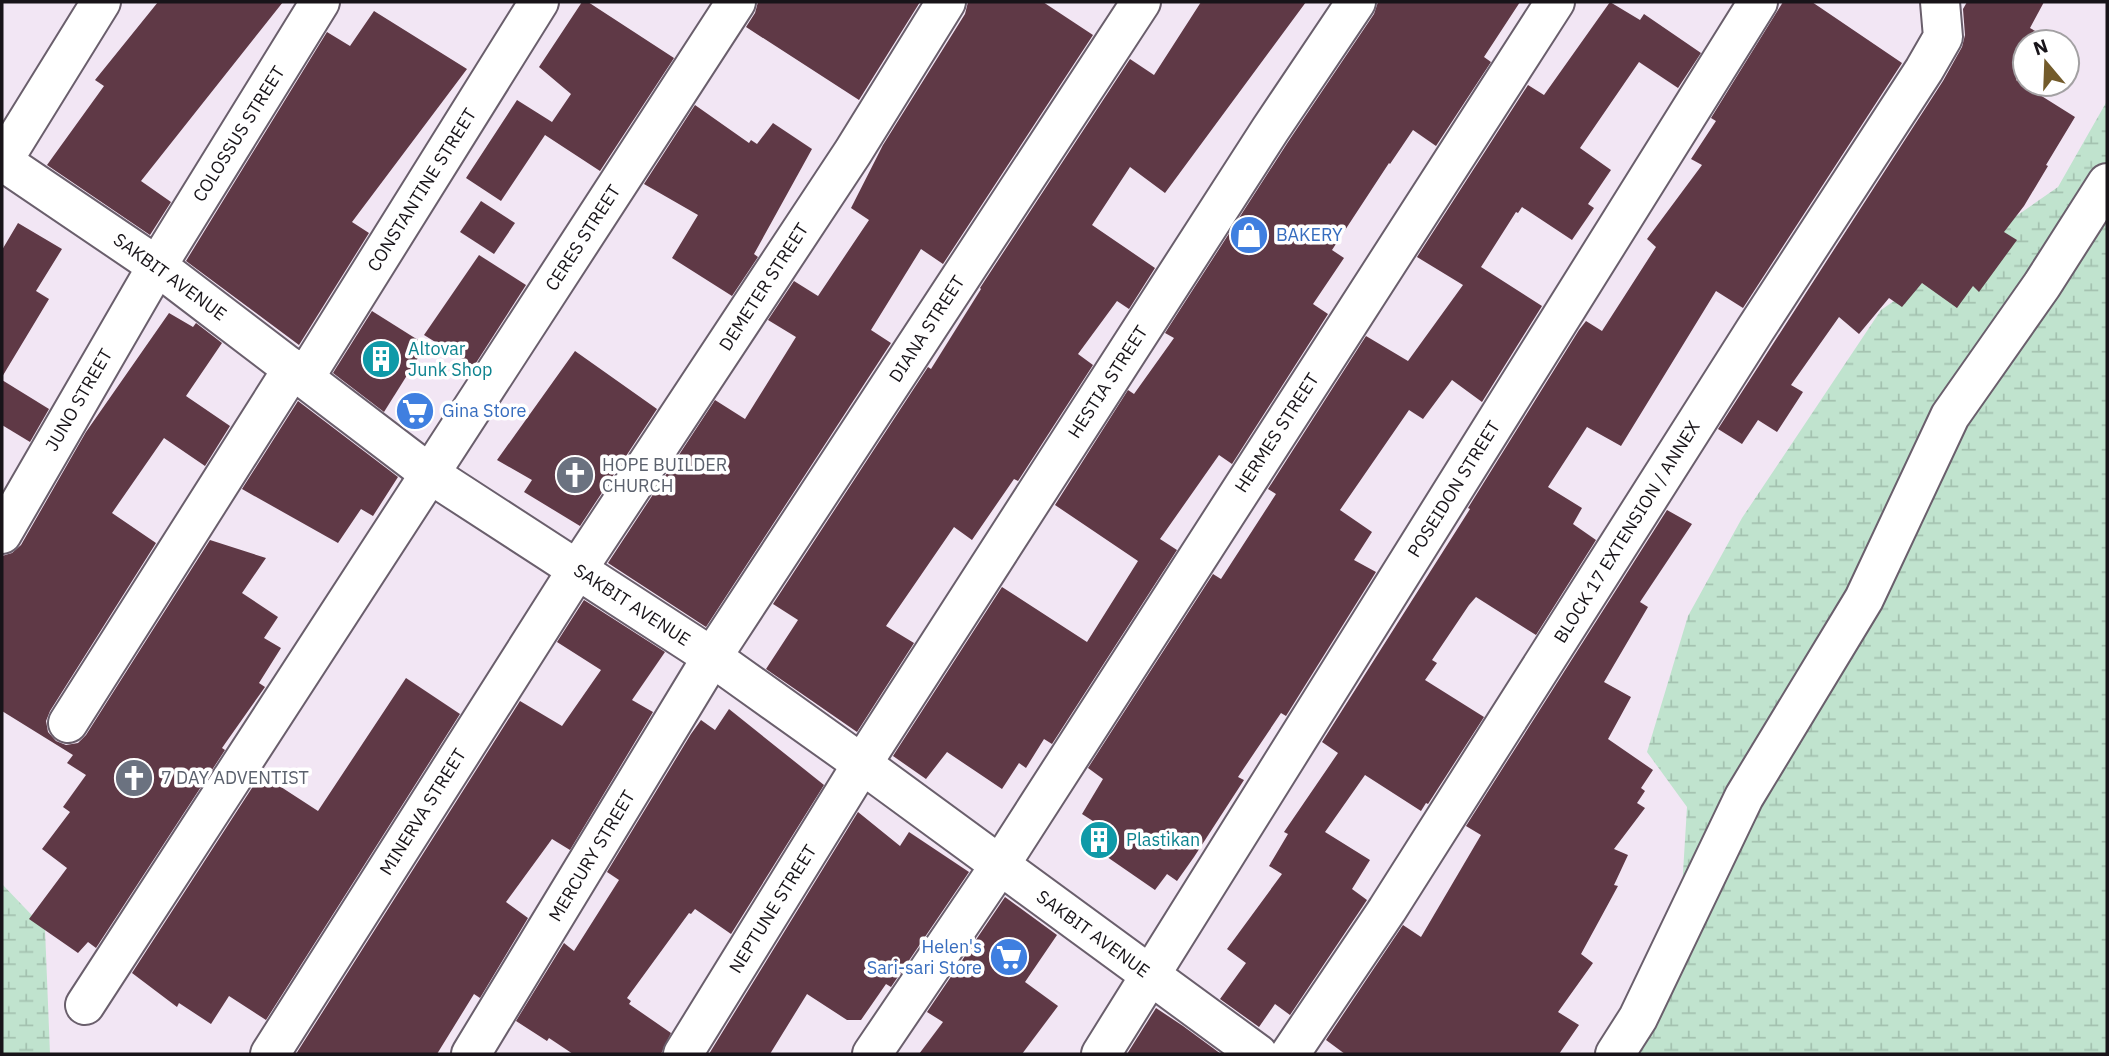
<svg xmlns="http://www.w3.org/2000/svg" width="2109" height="1056" viewBox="0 0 2109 1056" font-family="'IBM Plex Sans',sans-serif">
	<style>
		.wetland { fill: url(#wetland-marsh) }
		.building { fill: #5f3946 }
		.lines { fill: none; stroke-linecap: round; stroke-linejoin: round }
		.minor-casing { stroke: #6a5f6c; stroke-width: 42 }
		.minor { stroke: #fff; stroke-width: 38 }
		.labels { text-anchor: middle; stroke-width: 7; stroke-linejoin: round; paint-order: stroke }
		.street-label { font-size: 18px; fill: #181419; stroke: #fff }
		.shop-label { font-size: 18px; fill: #366cbe; stroke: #fff; text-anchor: start }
		.culture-label { font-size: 18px; fill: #0d838f; stroke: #fff; text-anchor: start }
		.worship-label { font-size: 18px; fill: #5b616d; stroke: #fff; text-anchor: start }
	</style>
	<defs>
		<pattern id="wetland-marsh" width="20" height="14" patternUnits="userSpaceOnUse" patternTransform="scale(1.75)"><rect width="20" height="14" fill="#c0e3ce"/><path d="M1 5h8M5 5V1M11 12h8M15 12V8" fill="none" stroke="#a4c2b0"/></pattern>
	</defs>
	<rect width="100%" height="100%" fill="#f2e6f4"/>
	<g class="wetland">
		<path d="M2107,101V1054H1598L1679,938L1687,807L1647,752L1688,616L1742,518L1881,310L2058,187Z"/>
		<path d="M2,884L45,929L50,1054H2Z"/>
	</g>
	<g class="building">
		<path d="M158,2H283L141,181L171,202L150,235L47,165L104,86L95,80Z"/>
		<path d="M582,2H588L674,58L600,171L545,135L501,201L466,178L517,100L552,122L571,94L539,67Z"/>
		<path d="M758,2H920L859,100L746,27L755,13Z"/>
		<path d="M968,2H1043L1093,35L943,264L921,249L871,330L891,343L706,627L608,563L715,400L745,419L796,337L768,320L794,281L818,296L869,220L851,208L883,145L965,14Z"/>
		<path d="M1201,2H1306L1165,193L1130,167L1092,225L1155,268L1129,309L1117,301L1078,354L1093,365L1018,481L1014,479L972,540L954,527L886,626L914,643L857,732L766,669L798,620L773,604L928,367L931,369L981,289L980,288L1130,59L1154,75Z"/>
		<path d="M1378,2H1520L1484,57L1491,62L1436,146L1413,130L1390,164L1389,163L1332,250L1344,258L1313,304L1328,314L1232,464L1219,455L1160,539L1177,550L1052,744L1044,739L1026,768L1019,763L1002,789L947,752L926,779L893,756L1002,587L1087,642L1138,561L1055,505L1128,390L1134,394L1174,338L1165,333L1288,142L1374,14Z"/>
		<path d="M1610,2L1640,20L1644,14L1701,53L1678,88L1639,62L1580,148L1611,170L1588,204L1594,208L1572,240L1522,207L1518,213L1516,212L1481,267L1542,306L1482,402L1452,380L1423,419L1409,410L1340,510L1372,532L1354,560L1376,572L1286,716L1281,713L1238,777L1244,780L1194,857L1177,881L1167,874L1155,890L1084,841L1096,823L1082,814L1103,779L1088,768L1213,574L1221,579L1276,494L1268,489L1366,336L1408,361L1463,285L1417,257L1528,85L1544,95Z"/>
		<path d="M1783,2H1812L1902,63L1743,308L1716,291L1621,446L1587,427L1548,487L1582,508L1573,524L1596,540L1536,635L1476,597L1469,605L1432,660L1437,663L1425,680L1484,717L1428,804L1426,803L1421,811L1365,775L1325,832L1370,860L1352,889L1367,900L1290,1015L1275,1004L1259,1027L1220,999L1246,963L1227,949L1282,874L1269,866L1288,834L1284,832L1338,753L1322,742L1470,509L1468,508L1579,330L1586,321L1602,331L1656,247L1647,239L1702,165L1691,159L1716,121L1711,118Z"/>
		<path d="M1967,2H2044L2030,28L2037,32L2031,42H2025V53L2014,72L2019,75L2016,80L2075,117L2046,165L2048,166L2024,206L2004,232L2017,240L1979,292L1973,286L1957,308L1922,283L1902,307L1889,298L1859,334L1839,317L1791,385L1803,392L1777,432L1758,420L1742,444L1718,429L1943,81L1962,47L1965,35L1963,9Z"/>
		<path d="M374,11L467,69L352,222L369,233L299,345L186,261L327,32L350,46Z"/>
		<path d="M695,105L749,143L751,140L757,144L773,123L812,149L754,254L758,257L732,296L672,258L698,215L644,184Z"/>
		<path d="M481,201L515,223L494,254L460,232Z"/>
		<path d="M18,223L62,249L36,291L49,299L2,377V250Z"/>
		<path d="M479,255L526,285L474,366L424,335Z"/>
		<path d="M372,311L426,345L384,412L333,373Z"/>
		<path d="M169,313L193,327L196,323L222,343L186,396L230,426L205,466L164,438L112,513L156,543L50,711L46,721L48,732L56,741L66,745L78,743L86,735L210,540L266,558L242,593L278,617L264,638L281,648L259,683L265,687L222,748L225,750L96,948L88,942L78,953L29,919L67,868L42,849L70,812L63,807L86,775L67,763L73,755L2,711V556L12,553L21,545L86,432Z"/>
		<path d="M575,351L657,409L580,526L524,492L532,480L497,460Z"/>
		<path d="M2,380L49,409L30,442L2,425Z"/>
		<path d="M298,401L398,477L373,516L361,509L338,543L242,489Z"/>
		<path d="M1667,510L1692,524L1640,602L1648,607L1604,682L1631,697L1608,739L1653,770L1641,788L1645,791L1637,803L1645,808L1614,849L1628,855L1614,885L1618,886L1581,954L1593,963L1558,1012L1579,1025L1559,1054H1345L1326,1040L1403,925L1421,937L1481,835L1466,826Z"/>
		<path d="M584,600L665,652L632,700L653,712L570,850L552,839L506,902L528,918L480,998L474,994L437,1054H296L520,701L562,726L601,670L557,642Z"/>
		<path d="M406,678L460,714L266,1020L229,996L211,1024L179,1003L177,1007L132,973L261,774L318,811Z"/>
		<path d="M729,709L824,785L731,934L695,909L691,914L689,913L627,998L631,1001L629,1004L671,1033L661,1054H573L549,1038L547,1041L516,1021L564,943L574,951L619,880L607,872L691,734L701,720L715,730Z"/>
		<path d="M858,812L900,846L909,832L969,872L891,987L886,984L861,1020H847L807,994L770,1054H709Z"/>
		<path d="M1005,897L1057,935L1025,982L1058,1006L1022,1054H919L943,1022L927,1012Z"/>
		<path d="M1156,1008L1183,1026L1221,1054H1127Z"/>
	</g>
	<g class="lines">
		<g class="minor-casing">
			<g id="minor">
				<path d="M2,161L157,266L430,474L712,657L862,764L1258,1054"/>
				<path d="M2,162L101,2"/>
				<path d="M305,377L539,2"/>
				<path d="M2,534L157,266L320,2"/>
				<path d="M68,723L293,368"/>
				<path d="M85,1005L736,2"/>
				<path d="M270,1054L577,570L853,152L946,2"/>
				<path d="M471,1054L712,657L1141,2"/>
				<path d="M683,1054L862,764L1270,130L1356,2"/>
				<path d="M872,1054L1000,865L1555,2"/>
				<path d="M1101,1054L1758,2"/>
				<path d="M1290,1054L1387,910L1755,330L1924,70L1943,37L1940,2"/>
				<path d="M1615,1054L1638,1018L1744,797L1864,599L1950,416L2042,285L2107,183"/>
			</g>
		</g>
		<use href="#minor" class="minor"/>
	</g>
	<defs>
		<g id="shop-disc" transform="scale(2.0125)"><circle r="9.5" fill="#3f7fe0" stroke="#fff"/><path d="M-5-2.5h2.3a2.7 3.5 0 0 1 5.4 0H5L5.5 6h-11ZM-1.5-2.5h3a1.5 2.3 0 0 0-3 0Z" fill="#fff"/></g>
		<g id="building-disc" transform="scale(2.0125)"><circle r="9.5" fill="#0f9aa8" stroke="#fff"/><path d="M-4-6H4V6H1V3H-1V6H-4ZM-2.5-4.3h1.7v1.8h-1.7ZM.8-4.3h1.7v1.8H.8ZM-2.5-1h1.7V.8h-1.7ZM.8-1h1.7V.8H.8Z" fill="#fff"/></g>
		<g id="supermarket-disc" transform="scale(2.0125)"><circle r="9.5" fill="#3f7fe0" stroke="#fff"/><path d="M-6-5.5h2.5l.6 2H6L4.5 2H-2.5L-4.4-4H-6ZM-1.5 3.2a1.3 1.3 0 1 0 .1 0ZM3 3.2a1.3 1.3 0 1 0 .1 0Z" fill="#fff"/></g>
		<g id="church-disc" transform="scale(2.0125)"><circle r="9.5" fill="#6b7280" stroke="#fff"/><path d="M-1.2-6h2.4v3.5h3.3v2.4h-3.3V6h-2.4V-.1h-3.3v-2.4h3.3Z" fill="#fff"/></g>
	</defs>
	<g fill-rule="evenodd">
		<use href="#shop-disc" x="1249" y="235"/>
		<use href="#building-disc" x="381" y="359"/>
		<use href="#supermarket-disc" x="415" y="411"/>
		<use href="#church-disc" x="575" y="475"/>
		<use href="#church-disc" x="134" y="778"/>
		<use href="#building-disc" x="1099" y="840"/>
		<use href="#supermarket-disc" x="1009" y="957"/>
	</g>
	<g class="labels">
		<g class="street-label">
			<text transform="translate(239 134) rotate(-58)" y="6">COLOSSUS STREET</text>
			<text transform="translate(422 190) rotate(-58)" y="6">CONSTANTINE STREET</text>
			<text transform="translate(583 238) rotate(-57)" y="6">CERES STREET</text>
			<text transform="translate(170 277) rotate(36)" y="6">SAKBIT AVENUE</text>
			<text transform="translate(764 287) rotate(-57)" y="6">DEMETER STREET</text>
			<text transform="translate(927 329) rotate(-57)" y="6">DIANA STREET</text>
			<text transform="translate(1108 382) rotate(-57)" y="6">HESTIA STREET</text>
			<text transform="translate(79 400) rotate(-60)" y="6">JUNO STREET</text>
			<text transform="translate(1277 433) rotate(-57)" y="6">HERMES STREET</text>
			<text transform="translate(1454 489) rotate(-58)" y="6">POSEIDON STREET</text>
			<text transform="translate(1627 532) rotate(-58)" y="6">BLOCK 17 EXTENSION / ANNEX</text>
			<text transform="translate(632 605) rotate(33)" y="6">SAKBIT AVENUE</text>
			<text transform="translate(423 812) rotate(-58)" y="6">MINERVA STREET</text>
			<text transform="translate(592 856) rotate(-59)" y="6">MERCURY STREET</text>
			<text transform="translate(773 909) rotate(-58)" y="6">NEPTUNE STREET</text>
			<text transform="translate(1093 934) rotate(36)" y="6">SAKBIT AVENUE</text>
		</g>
		<g class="shop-label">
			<text x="1276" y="241">BAKERY</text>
			<text x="442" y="417">Gina Store</text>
			<text x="982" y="953" text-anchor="end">Helen's<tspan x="982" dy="21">Sari-sari Store</tspan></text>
		</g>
		<g class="culture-label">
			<text x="408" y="355">Altovar<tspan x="408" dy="21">Junk Shop</tspan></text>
			<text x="1126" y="846">Plastikan</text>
		</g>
		<g class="worship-label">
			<text x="602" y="471">HOPE BUILDER<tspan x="602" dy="21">CHURCH</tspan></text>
			<text x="161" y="784">7 DAY ADVENTIST</text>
		</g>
	</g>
	<rect width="2109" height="1056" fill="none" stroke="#181419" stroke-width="7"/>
	<g transform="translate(2046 63) rotate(341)"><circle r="33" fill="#ffffff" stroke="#a3a1a3" stroke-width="2"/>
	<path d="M0-5L12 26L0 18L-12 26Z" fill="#735b2b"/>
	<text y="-10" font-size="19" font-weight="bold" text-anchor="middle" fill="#181419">N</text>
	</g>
</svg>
